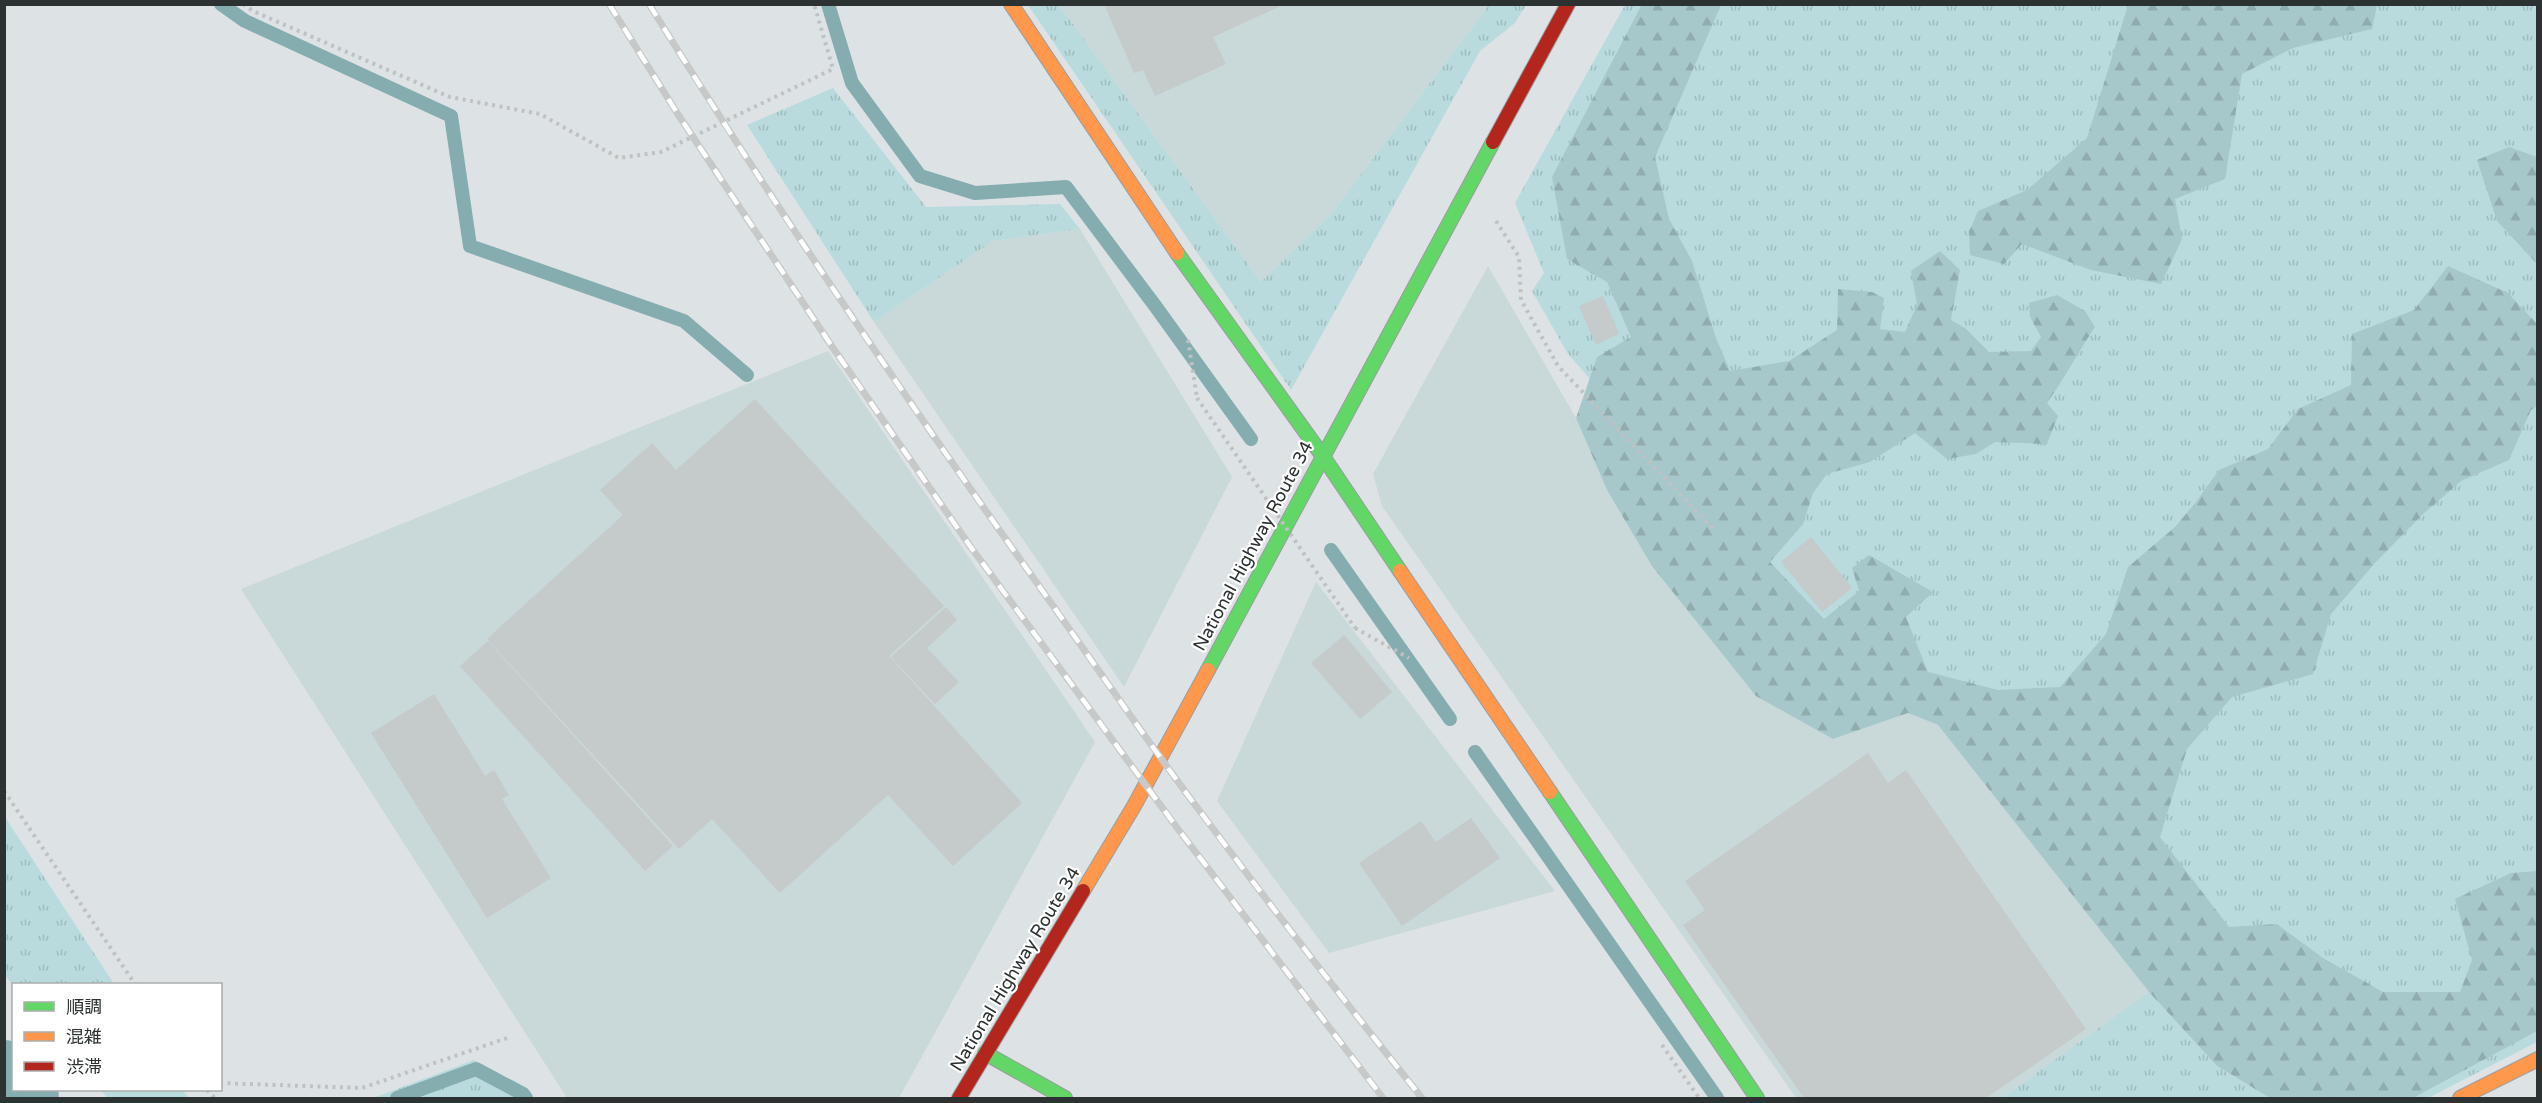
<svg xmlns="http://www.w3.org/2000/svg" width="2542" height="1103" viewBox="0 0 2542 1103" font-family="'Varela Round','Noto Sans JP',sans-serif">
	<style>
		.built { fill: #c9d8d9 }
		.grass { fill: url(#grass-tufts) }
		.forest { fill: url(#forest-firs) }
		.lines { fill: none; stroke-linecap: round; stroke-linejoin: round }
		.stream { stroke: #85adb0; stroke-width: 14 }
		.river { stroke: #85adb0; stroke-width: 80 }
		.building { fill: #c5cacb }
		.fast-casing { stroke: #999d9e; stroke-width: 16 }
		.slow-casing { stroke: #999d9e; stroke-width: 16 }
		.jam-casing { stroke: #999d9e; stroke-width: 16 }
		.path { stroke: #bfc1c2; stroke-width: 4; stroke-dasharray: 3 4.5; stroke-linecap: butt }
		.fast { stroke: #63d668; stroke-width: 14 }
		.slow { stroke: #ff974d; stroke-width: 14 }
		.jam { stroke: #b3261e; stroke-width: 14 }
		.rail-casing { stroke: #c7c9c9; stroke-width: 7 }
		.rail { stroke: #fff; stroke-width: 4.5; stroke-dasharray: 14; stroke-linecap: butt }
		.path-bridge { stroke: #bfc1c2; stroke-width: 4; stroke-dasharray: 3 4.5; stroke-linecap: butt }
		.labels { text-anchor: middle; stroke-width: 4.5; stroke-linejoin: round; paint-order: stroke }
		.street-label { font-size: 18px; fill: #2c3131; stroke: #fff }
	</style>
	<defs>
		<pattern id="grass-tufts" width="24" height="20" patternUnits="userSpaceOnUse" patternTransform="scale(1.5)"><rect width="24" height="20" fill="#b9dbdd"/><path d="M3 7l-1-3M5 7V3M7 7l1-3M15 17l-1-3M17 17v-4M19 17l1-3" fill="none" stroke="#9fbcbe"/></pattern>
		<pattern id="forest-firs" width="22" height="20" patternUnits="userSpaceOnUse" patternTransform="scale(1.5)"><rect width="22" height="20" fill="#a7c8ca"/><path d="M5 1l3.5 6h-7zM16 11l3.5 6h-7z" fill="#90acae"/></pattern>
	</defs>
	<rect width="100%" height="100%" fill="#dde3e4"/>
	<g class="built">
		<path d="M1059,5H1489L1331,214L1261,282Z"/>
		<path d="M1080,229L1232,477L1124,687L874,322L993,241Z"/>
		<path d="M1488,266L1576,418L1607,490L1833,739L1908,713L1938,725L2149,992L2002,1098H1796L1382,506L1373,474Z"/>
		<path d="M828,351L1095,742L899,1098H567L241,589Z"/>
		<path d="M1316,582L1555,891L1329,953L1217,801Z"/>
	</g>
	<g class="grass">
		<path d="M1028,5H1059L1261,282L1331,214L1489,5H1526L1515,23L1480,51L1291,390Z"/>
		<path d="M1625,5H2537V1042L2428,1098H2285L1952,721L1853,675L1568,354L1532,291L1544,273L1515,203Z"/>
		<path d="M833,88L926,207L1060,204L1080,229L993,241L874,322L747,125Z"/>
		<path d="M5,817L114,984L13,986L5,975Z"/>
		<path d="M2149,992L2217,1066L2270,1098H2002Z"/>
		<path d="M474,1060L528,1090L532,1098H373Z"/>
		<path d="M100,1090H182L189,1098H108Z"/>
	</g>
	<g class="forest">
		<path d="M1642,4L1721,5L1655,157L1669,219L1692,261L1716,338L1730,371L1789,361L1837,330L1838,289L1872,292L1884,298L1880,329L1905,332L1917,305L1911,271L1940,251L1960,270L1951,320L1965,328L1989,352L2031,351L2041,337L2030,317L2029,303L2057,295L2085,311L2095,327C2078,352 2065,378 2047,403L2058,416L2047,444L1995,442L1976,454L1947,459L1915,433L1870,462L1827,474L1813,493L1803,524L1770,562L1824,619L1859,591L1852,568L1869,555L1933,592L1906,617L1928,672L1998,690L2060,687L2106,634L2128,567L2175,527L2196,502L2219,470L2268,449L2298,409L2351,385L2352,334L2414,310L2448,266L2508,293L2537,324V406L2531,410L2509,460L2461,481L2422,515L2375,563L2331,614L2313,674L2232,697L2187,749L2160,837L2229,927L2277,924L2323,958L2383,992H2460L2472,960L2455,899L2511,873L2537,871V1031L2413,1098H2270L2217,1066L2149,992L1938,725L1908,713L1833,739L1756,696L1652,566L1607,490L1576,418L1597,357L1631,337L1607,282L1567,259L1552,177Z"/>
		<path d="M2128,5H2377L2372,29L2293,48L2242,74L2225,179L2175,199L2182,239L2161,284L2091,270L2022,244L2004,264L1970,255L1969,232L1978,211L2027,190L2087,138Z"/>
		<path d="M2509,147L2537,157V264L2497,221L2477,160Z"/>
	</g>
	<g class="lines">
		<g class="stream">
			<path d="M221,4L245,21L451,116L470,246L684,321L747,375"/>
			<path d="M828,4L852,83L920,176L975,193L1066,187L1156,307L1251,439"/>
			<path d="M1331,550L1450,719"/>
			<path d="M1475,752L1717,1098"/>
			<path d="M397,1098L476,1069L523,1094L526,1098"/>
		</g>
		<path class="river" d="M4,1080L19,1098"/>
	</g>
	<g class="building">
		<path d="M1104,4H1285L1213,37L1226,64L1155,96L1143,70L1134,73Z"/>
		<path d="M1603,296L1619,334L1596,345L1579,306Z"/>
		<path d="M755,399L944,606L889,656L1022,803L953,866L888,795L780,893L712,819L679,849L487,639L623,515L600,490L652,443L676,470Z"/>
		<path d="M1811,537L1852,588L1822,612L1781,562Z"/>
		<path d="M946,607L957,620L927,648L959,682L935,704L891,657Z"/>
		<path d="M1344,635L1392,692L1360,719L1311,663Z"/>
		<path d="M488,641L673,846L645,871L460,666Z"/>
		<path d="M434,694L485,776L494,770L509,795L502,799L551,878L487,918L371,733Z"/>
		<path d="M1868,753L1888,783L1906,770L2086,1029L1986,1098H1804L1683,925L1705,910L1685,881Z"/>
		<path d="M1471,818L1500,858L1402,926L1359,863L1421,821L1436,842Z"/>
	</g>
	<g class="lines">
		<g class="fast-casing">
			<g id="fast">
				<path d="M1177,253L1322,455L1400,571"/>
				<path d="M1208,670L1493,142"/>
				<path d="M1550,792L1757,1098"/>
				<path d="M985,1053L1065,1098"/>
			</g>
		</g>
		<g class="slow-casing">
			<g id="slow">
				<path d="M1011,4L1177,253"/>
				<path d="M1400,571L1550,792"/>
				<path d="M1083,891L1134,806L1208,670"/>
				<path d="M2460,1098L2538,1059"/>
			</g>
		</g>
		<g class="jam-casing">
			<g id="jam">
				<path d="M1493,142L1568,4"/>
				<path d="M959,1098L1083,891"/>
			</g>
		</g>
		<g class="path">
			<path d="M243,4L253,11L450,97L540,114L619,158L661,152L833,69L814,4"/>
			<path d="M1496,221L1519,257L1521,300L1558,366L1716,532"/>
			<path d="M1188,340L1197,398"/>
			<path d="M1355,628L1409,658"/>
			<path d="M4,791L135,984"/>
			<path d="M1662,1045L1699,1098"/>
			<path d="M220,1083L362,1088L510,1037"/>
			<path d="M207,1090L215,1098"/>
		</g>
		<use href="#fast" class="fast"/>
		<use href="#slow" class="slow"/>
		<use href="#jam" class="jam"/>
		<g class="rail-casing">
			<g id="rail">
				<path d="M609,4L679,116L833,348L970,546L1175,825L1383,1098"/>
				<path d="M649,4C772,203 904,396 1039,586C1091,659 1142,734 1196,806C1269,904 1345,1002 1422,1098"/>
			</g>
		</g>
		<use href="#rail" class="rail"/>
		<path class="path-bridge" d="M1197,398L1355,628"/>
	</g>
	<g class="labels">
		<g class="street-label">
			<text transform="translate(1253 546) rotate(-62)" y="6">National Highway Route 34</text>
			<text transform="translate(1015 969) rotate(-59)" y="6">National Highway Route 34</text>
		</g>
	</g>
	<rect width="2542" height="1103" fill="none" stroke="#2c3131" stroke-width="12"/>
	<rect x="12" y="983" width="210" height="108" fill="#ffffff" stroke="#abadad" stroke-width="1.5"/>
	<rect x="24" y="1002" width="30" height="9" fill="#63d668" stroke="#abadad" stroke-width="1.5"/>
	<text x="66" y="1013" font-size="18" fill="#2c3131">順調</text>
	<rect x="24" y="1032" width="30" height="9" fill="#ff974d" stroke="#abadad" stroke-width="1.5"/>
	<text x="66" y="1043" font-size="18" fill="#2c3131">混雑</text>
	<rect x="24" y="1062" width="30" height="9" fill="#b3261e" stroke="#abadad" stroke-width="1.5"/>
	<text x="66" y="1073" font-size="18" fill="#2c3131">渋滞</text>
</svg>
